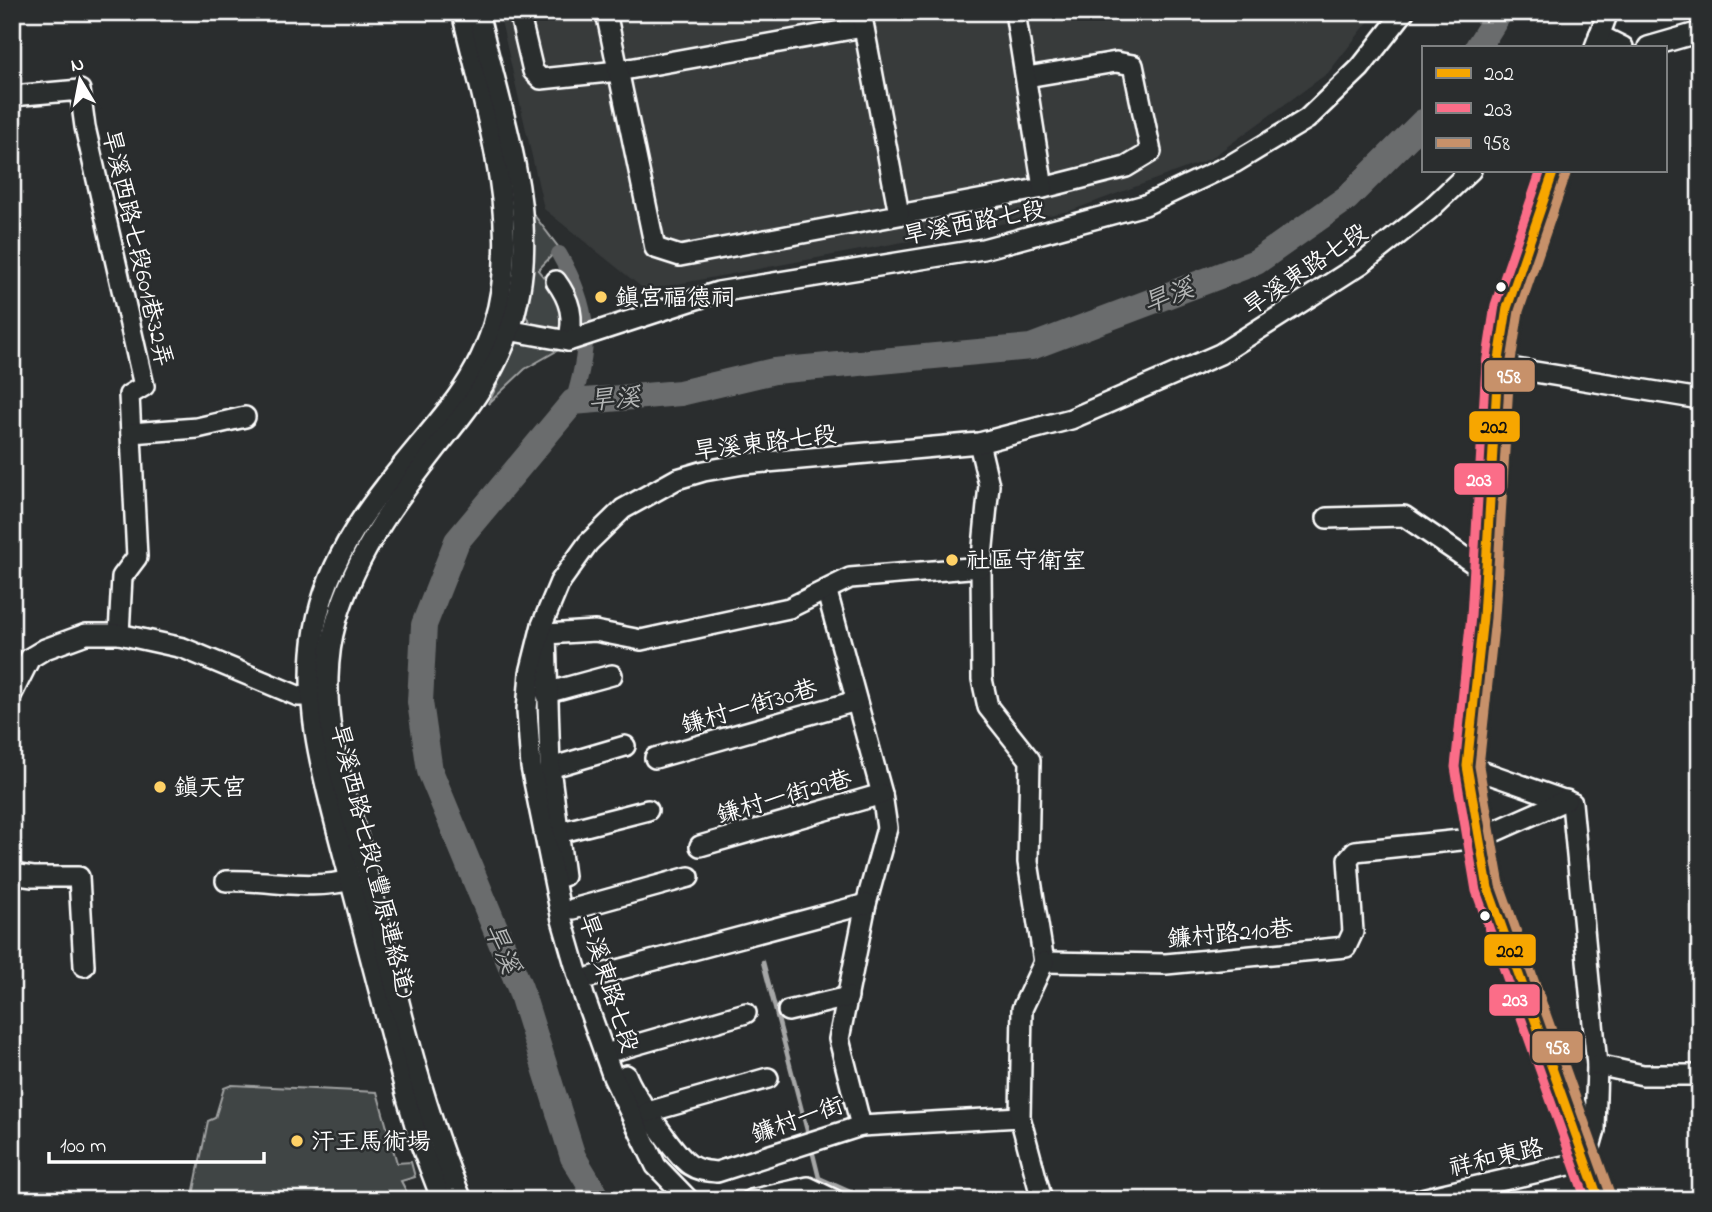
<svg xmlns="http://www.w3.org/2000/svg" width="1712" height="1212" viewBox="0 0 1712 1212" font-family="'Indie Flower','LXGW WenKai TC',sans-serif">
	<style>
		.built { fill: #373a3b }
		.green { fill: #414445; stroke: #a0a2a2; stroke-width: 2 }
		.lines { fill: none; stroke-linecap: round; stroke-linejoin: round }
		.stream { stroke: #a6a7a7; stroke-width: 4.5 }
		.canal { stroke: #6a6c6d; stroke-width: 16 }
		.river { stroke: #6a6c6d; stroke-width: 26 }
		.minor-casing { stroke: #fff; stroke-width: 24 }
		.minor { stroke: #2a2d2e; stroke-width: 19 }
		.bus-1-casing { stroke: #2a2d2e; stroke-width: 14 }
		.bus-2-casing { stroke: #2a2d2e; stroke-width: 14 }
		.bus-3-casing { stroke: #2a2d2e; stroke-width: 14 }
		.bus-1 { stroke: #f7a600; stroke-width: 9 }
		.bus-2 { stroke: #fb6d88; stroke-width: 9 }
		.bus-3 { stroke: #c7916a; stroke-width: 9 }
		.bus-dot { fill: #fff; stroke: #2a2d2e; stroke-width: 2.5 }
		.poi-dot { fill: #ffd166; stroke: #2a2d2e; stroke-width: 2.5 }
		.labels { text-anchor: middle; stroke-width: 5; stroke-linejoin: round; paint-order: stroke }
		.street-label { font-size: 24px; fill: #fff; stroke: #2a2d2e }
		.poi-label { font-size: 24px; fill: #fff; stroke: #2a2d2e; text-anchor: start }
		.water-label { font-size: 26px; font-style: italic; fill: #b4b6b6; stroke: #2a2d2e }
		.line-badge { stroke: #2a2d2e; stroke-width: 2.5 }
		.badge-label { font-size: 19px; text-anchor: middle; font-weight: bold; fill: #fff }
		.pale-badge-label { font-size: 19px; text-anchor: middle; font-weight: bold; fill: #111 }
	</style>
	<rect width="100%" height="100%" fill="#2a2d2e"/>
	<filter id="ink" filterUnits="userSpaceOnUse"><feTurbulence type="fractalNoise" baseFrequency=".0143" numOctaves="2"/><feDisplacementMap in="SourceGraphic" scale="14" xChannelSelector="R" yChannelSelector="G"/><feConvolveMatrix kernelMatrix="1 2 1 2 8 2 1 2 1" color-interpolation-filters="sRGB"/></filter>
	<g filter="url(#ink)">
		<path class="built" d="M499,12H1376L1328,73L1210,159L1070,211L645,290L544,209Z"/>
		<g class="green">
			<path d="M531,211L559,248L538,270L560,298L563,331L532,324L525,315L532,277Z"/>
			<path d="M518,341L560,349L525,369L488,404Z"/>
			<path d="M232,1085L377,1092L397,1163L411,1162L415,1177L401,1181L411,1200H192L208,1121L215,1118L224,1088Z"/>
		</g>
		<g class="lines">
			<g class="stream">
				<path d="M763,962L809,1138"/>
				<path d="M811,1146L819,1178L868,1200"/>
			</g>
			<path class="canal" d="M559,254C590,308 592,341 573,402"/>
			<g class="river">
				<path d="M1478,47L1500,12"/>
				<path d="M599,1200L573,1157L520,988L430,771L420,702L424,625L457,541L573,402L680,393L774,371L1031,347L1256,262L1347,198L1423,122"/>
			</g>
			<g class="minor-casing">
				<g id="minor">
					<path d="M519,12L533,71L541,79L618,71L863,27"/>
					<path d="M606,12L655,248L680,256L1043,188L1126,167L1151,152L1133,65L1116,62L1027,77"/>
					<path d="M861,12L899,214"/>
					<path d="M1015,12L1043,188"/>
					<path d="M1599,35L1623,47"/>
					<path d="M1595,47L1608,12"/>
					<path d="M1648,47L1700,32"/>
					<path d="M12,96L80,90L85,127L144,386L129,395L137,557L122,577L119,634"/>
					<path d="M1554,170L1507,308L1498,366L1483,617L1467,766L1488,888L1599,1200"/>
					<path d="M556,281C570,300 575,318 568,341"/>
					<path d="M502,329L568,341L718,292L983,249L1145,205L1234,163L1307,119L1360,68L1404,12"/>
					<path d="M1498,366L1700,399"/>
					<path d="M131,433L197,428L245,417"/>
					<path d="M979,443L989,485L981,567L982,679L988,707L1030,760L1028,862L1044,962"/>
					<path d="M1327,518L1404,516L1486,572"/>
					<path d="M827,592L882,794L887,828L866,904L839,1039L861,1126"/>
					<path d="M546,693L612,675"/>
					<path d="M12,694L30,658L45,649L86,634H119L183,648L298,696H310"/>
					<path d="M655,758L856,701"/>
					<path d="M1467,766L1572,803L1597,1065L1595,1130L1586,1161"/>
					<path d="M550,768L625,746"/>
					<path d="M558,833L648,810"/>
					<path d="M700,846L882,794"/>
					<path d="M12,874L33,877H79L84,966"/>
					<path d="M564,876L550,768L546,634L595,631L641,640L789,608L850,578L981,567"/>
					<path d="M226,881C266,879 312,891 350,880"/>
					<path d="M573,909L689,877"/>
					<path d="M1044,962L1166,964L1346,947L1353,932L1348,859L1355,851L1480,838L1566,800"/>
					<path d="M591,977L866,904"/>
					<path d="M788,1011L848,997"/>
					<path d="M617,1050L746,1013"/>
					<path d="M1597,1065L1643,1075H1700"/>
					<path d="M626,1075C632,1092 676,1156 690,1165C699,1171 707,1171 717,1172L861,1126L1020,1117"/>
					<path d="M648,1112L768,1078"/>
					<path d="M442,1200L421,1145L408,1101C388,1022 366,943 346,864C326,786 301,711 315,629C331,538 394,478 449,408C546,286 493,148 462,12"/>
					<path d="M462,1200C419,1099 396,989 370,883C358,834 340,785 332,735C326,699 326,657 336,622C359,542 411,481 461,417C568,280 513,163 478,12"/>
					<path d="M689,1200L656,1166L613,1077L584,996L562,920L531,767L527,710L530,673L542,625L560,582L588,543L623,509L677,479L704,471L744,464L979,443L1071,419L1220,354L1361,264L1429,210L1471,170"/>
					<path d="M751,1200L808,1187L835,1200"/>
					<path d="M1042,1200L1020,1117L1022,1009L1044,962"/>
					<path d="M1417,1200L1586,1161"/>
				</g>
			</g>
			<use href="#minor" class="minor"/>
			<g class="bus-1-casing">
				<path id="bus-1" d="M1554,170L1507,308L1498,366L1483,617L1467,766L1488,888L1599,1200"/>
			</g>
			<g class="bus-2-casing">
				<path id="bus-2" d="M1541,170L1495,305L1486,364L1471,616L1455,767L1476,891L1586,1200"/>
			</g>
			<g class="bus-3-casing">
				<path id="bus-3" d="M1566,174L1519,311L1510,367L1495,618L1479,766L1500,885L1611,1196"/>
			</g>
			<use href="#bus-1" class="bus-1"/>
			<use href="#bus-2" class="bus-2"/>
			<use href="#bus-3" class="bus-3"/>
		</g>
	</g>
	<g class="bus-dot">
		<circle cx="1501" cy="287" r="6"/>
		<circle cx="1485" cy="916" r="6"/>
	</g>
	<g class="poi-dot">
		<circle cx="601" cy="297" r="7"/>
		<circle cx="952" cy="560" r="7"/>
		<circle cx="160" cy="787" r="7"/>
		<circle cx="297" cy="1141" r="7"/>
	</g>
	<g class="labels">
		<g class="street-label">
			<text transform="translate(974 222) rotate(-11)" y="8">旱溪西路七段</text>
			<text transform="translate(138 248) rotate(77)" y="8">旱溪西路七段601巷32弄</text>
			<text transform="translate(1305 269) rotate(-34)" y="8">旱溪東路七段</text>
			<text transform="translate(765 442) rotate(-7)" y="8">旱溪東路七段</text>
			<text transform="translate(749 706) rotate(-16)" y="8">鎌村一街30巷</text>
			<text transform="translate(784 796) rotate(-16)" y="8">鎌村一街29巷</text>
			<text transform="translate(373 861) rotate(76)" y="8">旱溪西路七段(豐原連絡道)</text>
			<text transform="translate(1230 933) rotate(-5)" y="8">鐮村路210巷</text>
			<text transform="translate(609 983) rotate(72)" y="8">旱溪東路七段</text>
			<text transform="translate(797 1119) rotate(-19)" y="8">鐮村一街</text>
			<text transform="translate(1496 1157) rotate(-13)" y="8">祥和東路</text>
		</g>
		<g class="poi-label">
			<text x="615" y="305">鎮宮福德祠</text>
			<text x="966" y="568">社區守衛室</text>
			<text x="174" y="795">鎮天宮</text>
			<text x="311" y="1149">汗王馬術場</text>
		</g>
		<g class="water-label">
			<text transform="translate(1168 295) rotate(-21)" y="9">旱溪</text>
			<text transform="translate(614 398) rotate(-4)" y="9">旱溪</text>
			<text transform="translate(503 948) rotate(67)" y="9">旱溪</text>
		</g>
	</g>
	<g class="line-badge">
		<rect x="1483" y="359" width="53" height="34" rx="7" fill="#c7916a"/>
		<rect x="1468" y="410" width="53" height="33" rx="7" fill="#f7a600"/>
		<rect x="1453" y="462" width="53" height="34" rx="7" fill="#fb6d88"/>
		<rect x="1483" y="933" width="54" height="34" rx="7" fill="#f7a600"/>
		<rect x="1488" y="983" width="53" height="34" rx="7" fill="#fb6d88"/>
		<rect x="1531" y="1030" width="53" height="34" rx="7" fill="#c7916a"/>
	</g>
	<g class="badge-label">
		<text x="1509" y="383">958</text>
		<text x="1479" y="486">203</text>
		<text x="1515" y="1006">203</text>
		<text x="1558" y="1054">958</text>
	</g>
	<g class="pale-badge-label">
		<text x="1494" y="433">202</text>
		<text x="1510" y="957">202</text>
	</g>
	<rect width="1712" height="1212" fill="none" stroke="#2a2d2e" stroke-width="42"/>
	<rect x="21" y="21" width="1670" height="1170" fill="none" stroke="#fff" stroke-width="2.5" filter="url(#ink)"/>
	<rect x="1422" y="46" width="245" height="126" fill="#2a2d2e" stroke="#7f8182" stroke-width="2"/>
	<rect x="1436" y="68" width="35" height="10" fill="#f7a600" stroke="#7f8182" stroke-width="2"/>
	<text x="1484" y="80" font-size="21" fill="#ffffff">202</text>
	<rect x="1436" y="103" width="35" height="10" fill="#fb6d88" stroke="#7f8182" stroke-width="2"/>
	<text x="1484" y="116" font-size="21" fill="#ffffff">203</text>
	<rect x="1436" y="138" width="35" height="10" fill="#c7916a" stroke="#7f8182" stroke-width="2"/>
	<text x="1484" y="150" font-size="21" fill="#ffffff">958</text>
	<g transform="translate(80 80) rotate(350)" stroke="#2a2d2e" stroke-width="5" paint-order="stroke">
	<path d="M0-5L12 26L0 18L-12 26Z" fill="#ffffff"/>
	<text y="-10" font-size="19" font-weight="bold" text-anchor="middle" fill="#ffffff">N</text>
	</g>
	<path d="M49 1152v10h215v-10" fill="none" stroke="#ffffff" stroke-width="3.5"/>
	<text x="60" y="1152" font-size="21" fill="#ffffff" stroke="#2a2d2e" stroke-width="5" paint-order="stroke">100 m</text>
</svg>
